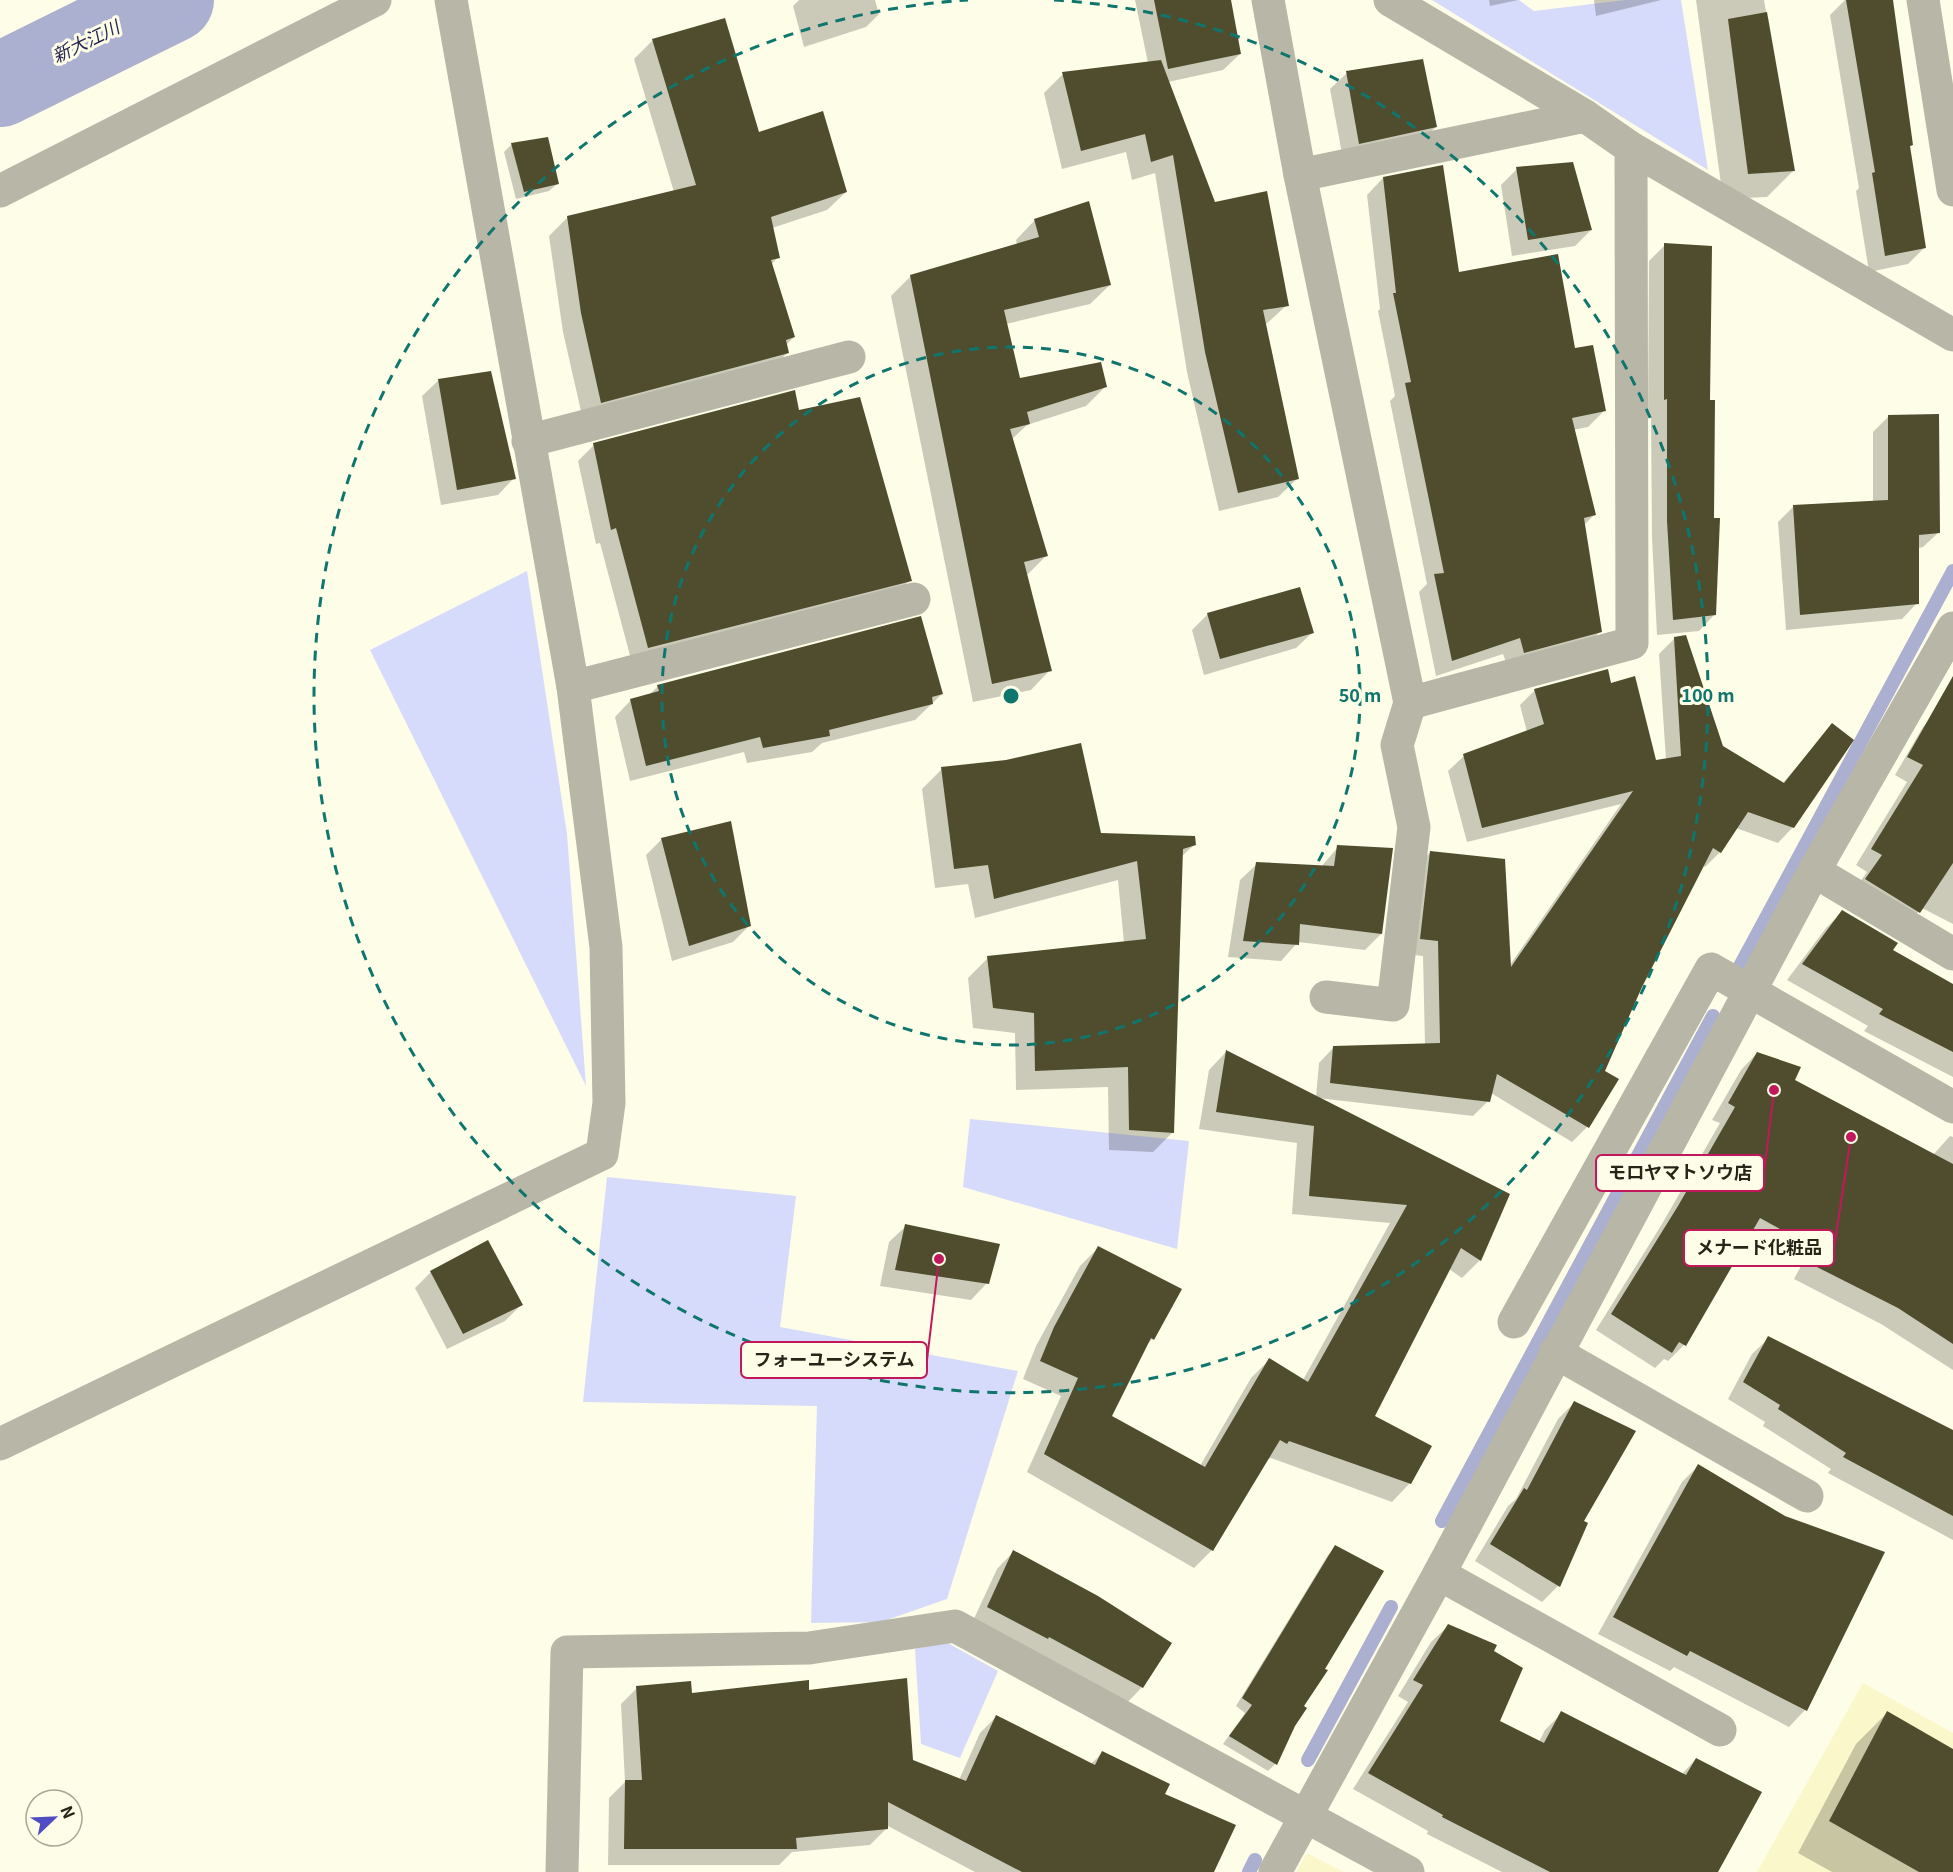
<svg xmlns="http://www.w3.org/2000/svg" width="1953" height="1872" viewBox="0 0 1953 1872" font-family="Georgia,'Noto Sans JP',serif">
	<style>
		.built { fill: #faf7cb }
		.green { fill: #d7dbfb }
		.shadow { fill: #0003 }
		.lines { fill: none; stroke-linecap: round; stroke-linejoin: round }
		.stream { stroke: #abafd0; stroke-width: 14 }
		.river { stroke: #abafd0; stroke-width: 84 }
		.building { fill: #4f4d2e }
		.minor { stroke: #b7b6a7; stroke-width: 33 }
		.tertiary { stroke: #b7b6a7; stroke-width: 33 }
		.ring { fill: none; stroke: #0f766e; stroke-width: 3; stroke-dasharray: 10 8 }
		.labels { text-anchor: middle; stroke-width: 6; stroke-linejoin: round; paint-order: stroke }
		.water-label { font-size: 18px; font-style: italic; fill: #252752; stroke: #fefde7 }
		.centre { fill: #0f766e; stroke: #fefde7; stroke-width: 3 }
		.ring-label { font-size: 18px; text-anchor: middle; font-weight: bold; fill: #0f766e; stroke: #fefde7; stroke-width: 6; stroke-linejoin: round; paint-order: stroke }
		.leader { fill: none; stroke: #c2185b; stroke-width: 2 }
		.callout-dot { fill: #c2185b; stroke: #fefde7; stroke-width: 2 }
		.callout { fill: #fefde7; stroke: #c2185b; stroke-width: 2 }
		.callout-label { font-size: 18px; text-anchor: middle; font-weight: bold; fill: #262517 }
	</style>
	<rect width="100%" height="100%" fill="#fefde7"/>
	<g class="built">
		<path d="M1863,1683L1953,1733V1872H1757Z"/>
		<path d="M1307,1853L1344,1872H1297Z"/>
	</g>
	<g class="green">
		<path d="M1432,0H1519L1534,11L1625,0H1681L1708,170Z"/>
		<path d="M527,571L567,834L586,1086L370,650Z"/>
		<path d="M970,1119L1189,1141L1177,1249L963,1187Z"/>
		<path d="M607,1177L796,1196L780,1327L1018,1371L947,1599L881,1622L811,1623L817,1406L583,1402Z"/>
		<path d="M946,1642L998,1671L960,1758L921,1744L915,1649Z"/>
	</g>
	<g class="shadow">
		<path d="M799,0H875L879,14L866,27L804,47L793,6Z"/>
		<path d="M1135,0H1229L1240,54L1223,70L1168,82L1214,203L1287,305L1265,325L1298,478L1278,497L1219,511L1187,372L1155,173L1132,180L1126,152L1062,169L1044,93L1063,74L1148,63Z"/>
		<path d="M1489,0H1518L1490,6Z"/>
		<path d="M1594,0H1661L1596,16Z"/>
		<path d="M1696,0H1764L1793,171L1767,197L1723,199Z"/>
		<path d="M1845,0H1892L1912,145L1908,148L1925,247L1908,264L1869,272L1856,191L1859,188L1830,15Z"/>
		<path d="M653,40L758,133L846,192L827,210L772,228L778,257L771,265L794,337L786,345L787,353L769,372L583,420L563,332L549,236L568,217L674,192L634,59Z"/>
		<path d="M1347,73L1436,127L1419,143L1343,159L1330,89Z"/>
		<path d="M512,144L557,184L549,191L516,199L504,152Z"/>
		<path d="M1517,169L1591,230L1575,246L1512,256L1501,185Z"/>
		<path d="M1383,178L1458,274L1574,350L1605,410L1588,427L1573,430L1594,515L1584,525L1601,631L1584,647L1508,668L1503,654L1436,676L1419,592L1427,584L1390,401L1395,396L1378,311L1380,309L1367,195Z"/>
		<path d="M1035,220L1110,285L1090,304L1006,324L1018,380L1105,387L1086,406L1027,425L1011,440L1046,556L1027,575L1050,670L1031,690L973,702L891,296L911,276L1017,245L1016,240Z"/>
		<path d="M1665,245L1708,402L1715,614L1699,631L1657,635L1652,538L1651,415H1648L1649,261Z"/>
		<path d="M439,380L514,478L498,495L441,505L422,396Z"/>
		<path d="M798,412L910,580L894,596L632,663L600,543L596,544L578,461L594,445Z"/>
		<path d="M1889,416L1939,532L1923,547L1918,548L1917,603L1902,619L1786,630L1778,522L1794,506L1873,502V432Z"/>
		<path d="M1208,614L1313,632L1296,648L1204,675L1192,630Z"/>
		<path d="M1675,638L1722,747L1782,784L1832,725L1793,827L1778,843L1736,828L1720,852L1705,867L1702,865L1640,987L1603,1071L1617,1080L1587,1127L1572,1142L1491,1093L1488,1101L1473,1116L1318,1098L1480,1260L1462,1278L1449,1269L1373,1416L1410,1483L1392,1502L1271,1458L1266,1460L1212,1550L1194,1568L1027,1472L1061,1396L1023,1379L1036,1346L1080,1266L1098,1248L1180,1290L1152,1339L1145,1347L1110,1417L1200,1466L1251,1378L1269,1360L1303,1380L1390,1223L1292,1214L1297,1143L1199,1129L1209,1070L1226,1052L1316,1097L1319,1063L1334,1047L1425,1045L1423,956L1405,954L1415,867L1431,852L1510,965L1621,804L1467,842L1448,771L1464,756L1527,732L1520,705L1535,690L1609,685L1655,762L1666,760L1659,654Z"/>
		<path d="M658,686L942,694L915,720L822,743L812,752L747,763L744,752L630,781L615,717L631,700L649,695Z"/>
		<path d="M1939,711L1953,718V924L1922,908L1903,928L1850,896L1867,872L1856,865L1907,782L1895,775L1923,727Z"/>
		<path d="M942,769L1099,834L1194,845L1181,857L1173,1132L1153,1152L1109,1150L1108,1087L1016,1090L1015,1033L973,1028L968,978L988,958L1124,943L1118,880L975,918L968,884L935,888L922,789Z"/>
		<path d="M662,839L749,926L733,942L672,961L646,855Z"/>
		<path d="M1338,847L1381,934L1365,950L1298,942L1281,961L1228,957L1240,880L1257,864L1321,867Z"/>
		<path d="M1842,912L1891,951L1953,985V1077L1864,1031L1868,1026L1787,980L1826,928Z"/>
		<path d="M1757,1053L1793,1080L1933,1155L1950,1136L1953,1137V1370L1881,1324L1794,1279L1801,1266L1749,1236L1684,1345L1668,1361L1664,1359L1655,1368L1596,1330L1662,1224L1720,1123L1712,1120L1741,1070Z"/>
		<path d="M906,1226L987,1283L971,1300L880,1286L889,1242Z"/>
		<path d="M431,1272L521,1305L505,1321L447,1349L415,1288Z"/>
		<path d="M1769,1338L1953,1459V1540L1828,1473L1831,1469L1763,1426L1765,1422L1728,1399L1752,1354Z"/>
		<path d="M1574,1403L1582,1522L1586,1524L1558,1586L1542,1602L1475,1561L1508,1506L1516,1499L1558,1419Z"/>
		<path d="M1698,1466L1784,1518L1882,1553L1805,1710L1789,1727L1674,1667L1670,1671L1598,1634L1682,1482Z"/>
		<path d="M1336,1547L1302,1707L1275,1764L1268,1771L1223,1744L1245,1713L1236,1706L1328,1555Z"/>
		<path d="M1013,1552L1142,1687L1126,1704L972,1623L997,1569Z"/>
		<path d="M1448,1626L1492,1652L1498,1721L1539,1742L1545,1730L1562,1713L1682,1774L1696,1759L1716,1872H1502L1427,1834L1428,1831L1353,1789L1408,1702L1398,1696L1431,1642Z"/>
		<path d="M637,1688L691,1695L808,1691L912,1761L959,1780L980,1733L996,1717L1091,1764L1102,1753L1211,1872H975L886,1825V1829L870,1845L792,1852L779,1865H608L609,1798L625,1782L621,1704Z"/>
		<path d="M1887,1713L1953,1751V1872H1832L1798,1853L1856,1744Z"/>
	</g>
	<g class="lines">
		<g class="stream">
			<path d="M1739,968L1953,571"/>
			<path d="M1442,1521L1713,1016"/>
			<path d="M1308,1760L1391,1607"/>
			<path d="M1249,1872L1255,1860"/>
		</g>
		<path class="river" d="M0,85L172,0"/>
	</g>
	<g class="building">
		<path d="M1154,0H1231L1241,54L1168,69Z"/>
		<path d="M1846,0H1893L1913,145L1910,146L1926,248L1885,256L1872,173L1875,172Z"/>
		<path d="M1767,12L1795,171L1748,174L1728,19Z"/>
		<path d="M725,18L759,132L823,111L847,192L771,217L780,258L771,260L795,337L786,340L789,353L601,403L581,313L567,216L696,185L652,39Z"/>
		<path d="M1423,59L1437,127L1359,144L1346,71Z"/>
		<path d="M1161,60L1215,202L1267,191L1289,306L1263,310L1299,479L1238,493L1205,352L1173,155L1151,162L1145,134L1081,151L1062,72Z"/>
		<path d="M548,137L559,184L524,192L511,143Z"/>
		<path d="M1573,162L1592,230L1528,240L1516,167Z"/>
		<path d="M1443,165L1459,272L1558,254L1575,348L1593,345L1606,411L1572,418L1596,515L1584,518L1602,632L1524,653L1520,638L1452,661L1434,574L1444,573L1405,383L1411,382L1393,293H1396L1383,177Z"/>
		<path d="M1089,201L1111,285L1004,310L1020,378L1101,362L1107,387L1027,412L1030,424L1010,429L1048,556L1024,562L1052,671L992,684L910,275L1039,237L1034,219Z"/>
		<path d="M1664,243L1712,246L1710,400H1715L1714,518H1720L1716,615L1673,620L1667,521V399L1664,400Z"/>
		<path d="M491,371L516,479L457,490L438,379Z"/>
		<path d="M795,390L799,410L860,397L912,581L648,648L616,528L611,530L593,443Z"/>
		<path d="M1939,414L1940,533L1919,535V604L1800,615L1793,505L1888,500V415Z"/>
		<path d="M1300,587L1314,633L1220,659L1207,613Z"/>
		<path d="M921,616L943,694L932,697L933,704L829,730L830,736L763,748L760,737L646,766L630,699L659,691L657,685Z"/>
		<path d="M1686,635L1723,746L1784,783L1832,723L1854,740L1794,828L1748,812L1721,853L1713,848L1642,987L1605,1071L1619,1079L1589,1128L1497,1074L1490,1102L1330,1083L1333,1046L1440,1043L1438,941L1420,939L1430,851L1505,859L1511,967L1633,791L1482,828L1463,754L1544,724L1534,689L1608,669L1611,683L1635,676L1656,760L1681,756L1674,637Z"/>
		<path d="M1953,676V863L1920,913L1865,879L1882,855L1871,849L1923,765L1907,757Z"/>
		<path d="M1081,743L1101,833L1195,836L1196,845L1183,849L1174,1133L1129,1130L1128,1067L1035,1071L1034,1013L993,1008L987,956L1146,939L1137,861L994,899L988,865L954,869L941,767L1006,760Z"/>
		<path d="M731,821L751,926L689,946L661,838Z"/>
		<path d="M1337,845L1393,848L1382,934L1300,924L1299,945L1243,941L1256,862L1334,866Z"/>
		<path d="M1842,910L1898,943L1893,950L1953,984V1052L1879,1014L1883,1009L1802,964Z"/>
		<path d="M1226,1050L1510,1194L1481,1261L1461,1248L1375,1416L1432,1446L1411,1484L1289,1441L1287,1444L1280,1440L1213,1551L1044,1454L1078,1378L1040,1361L1054,1327L1098,1246L1182,1289L1154,1340L1151,1338L1112,1416L1205,1467L1269,1358L1308,1382L1407,1205L1309,1196L1314,1126L1216,1112Z"/>
		<path d="M1757,1052L1801,1067L1795,1080L1953,1164V1344L1898,1308L1809,1263L1816,1249L1760,1218L1686,1346L1679,1342L1672,1353L1611,1314L1678,1206L1735,1107L1728,1103Z"/>
		<path d="M905,1224L1000,1244L989,1284L895,1270Z"/>
		<path d="M488,1240L523,1305L463,1334L430,1271Z"/>
		<path d="M1768,1336L1953,1430V1516L1843,1457L1846,1453L1778,1409L1780,1405L1743,1382Z"/>
		<path d="M1574,1401L1636,1431L1584,1521L1588,1523L1560,1587L1490,1544L1524,1488L1527,1490Z"/>
		<path d="M1698,1464L1785,1516L1885,1552L1807,1711L1690,1651L1687,1656L1613,1617Z"/>
		<path d="M1335,1545L1384,1571L1325,1669L1328,1670L1304,1706L1307,1708L1295,1726L1277,1765L1229,1736L1252,1705L1242,1698Z"/>
		<path d="M1013,1550L1098,1596L1172,1643L1143,1688L1049,1637L1048,1639L987,1607Z"/>
		<path d="M1448,1624L1497,1645L1494,1651L1523,1668L1500,1721L1544,1743L1561,1711L1686,1775L1696,1758L1762,1792L1718,1872H1550L1442,1817L1443,1815L1368,1773L1423,1685L1413,1680Z"/>
		<path d="M907,1678L913,1760L966,1781L996,1715L1095,1765L1102,1751L1170,1784L1165,1794L1236,1825L1214,1872H1022L888,1802V1829L796,1838L797,1849H624L625,1780H642L636,1686L691,1681L692,1693L809,1680V1690Z"/>
		<path d="M1887,1711L1953,1749V1872H1919L1829,1821Z"/>
	</g>
	<g class="lines">
		<g class="minor">
			<path d="M1268,0L1300,175L1410,703L1397,745L1414,827L1393,1005L1326,997"/>
			<path d="M1390,0L1585,116L1631,148L1953,335"/>
			<path d="M1923,0L1953,190"/>
			<path d="M1300,175L1585,116"/>
			<path d="M528,441L849,357"/>
			<path d="M573,687L914,599"/>
			<path d="M1410,703L1632,643L1631,148"/>
			<path d="M1814,871L1953,954"/>
			<path d="M1514,1322L1711,969L1953,1107"/>
			<path d="M1555,1352L1807,1496"/>
			<path d="M0,1444L602,1154L609,1103L606,947L573,687L451,0"/>
			<path d="M1439,1574L1720,1730"/>
			<path d="M562,1872L567,1652L809,1648L955,1626L1408,1872"/>
			<path d="M1275,1872L1439,1574L1814,871L1953,628"/>
		</g>
		<path class="tertiary" d="M0,191L375,0"/>
	</g>
	<g class="ring">
		<circle cx="1011" cy="696" r="349"/>
		<path d="M1054 0A697 697 0 1 1 968 0"/>
	</g>
	<g class="labels">
		<g class="water-label">
			<text transform="translate(86 42) rotate(-26)" y="6">新大江川</text>
		</g>
	</g>
	<circle cx="1011" cy="696" r="9" class="centre"/>
	<g class="ring-label">
		<text x="1360" y="702">50 m</text>
		<text x="1708" y="702">100 m</text>
	</g>
	<path class="leader" d="M1774 1090L1764 1173M1851 1137L1834 1248M939 1259L927 1360"/>
	<g class="callout-dot">
		<circle cx="1774" cy="1090" r="6"/>
		<circle cx="1851" cy="1137" r="6"/>
		<circle cx="939" cy="1259" r="6"/>
	</g>
	<g class="callout">
		<rect x="1596" y="1155" width="168" height="36" rx="6"/>
		<rect x="1684" y="1230" width="150" height="36" rx="6"/>
		<rect x="741" y="1342" width="186" height="36" rx="6"/>
	</g>
	<g class="callout-label">
		<text x="1680" y="1179">モロヤマトソウ店</text>
		<text x="1759" y="1254">メナード化粧品</text>
		<text x="834" y="1366">フォーユーシステム</text>
	</g>
	<g transform="translate(54 1818) rotate(67)"><circle r="28" fill="#fefde7" stroke="#a8a794" stroke-width="1.5"/>
	<path d="M0-4.5L10 22L0 15L-10 22Z" fill="#504cc3"/>
	<text y="-9" font-size="16" font-weight="bold" text-anchor="middle" fill="#262517">N</text>
	</g>
</svg>
